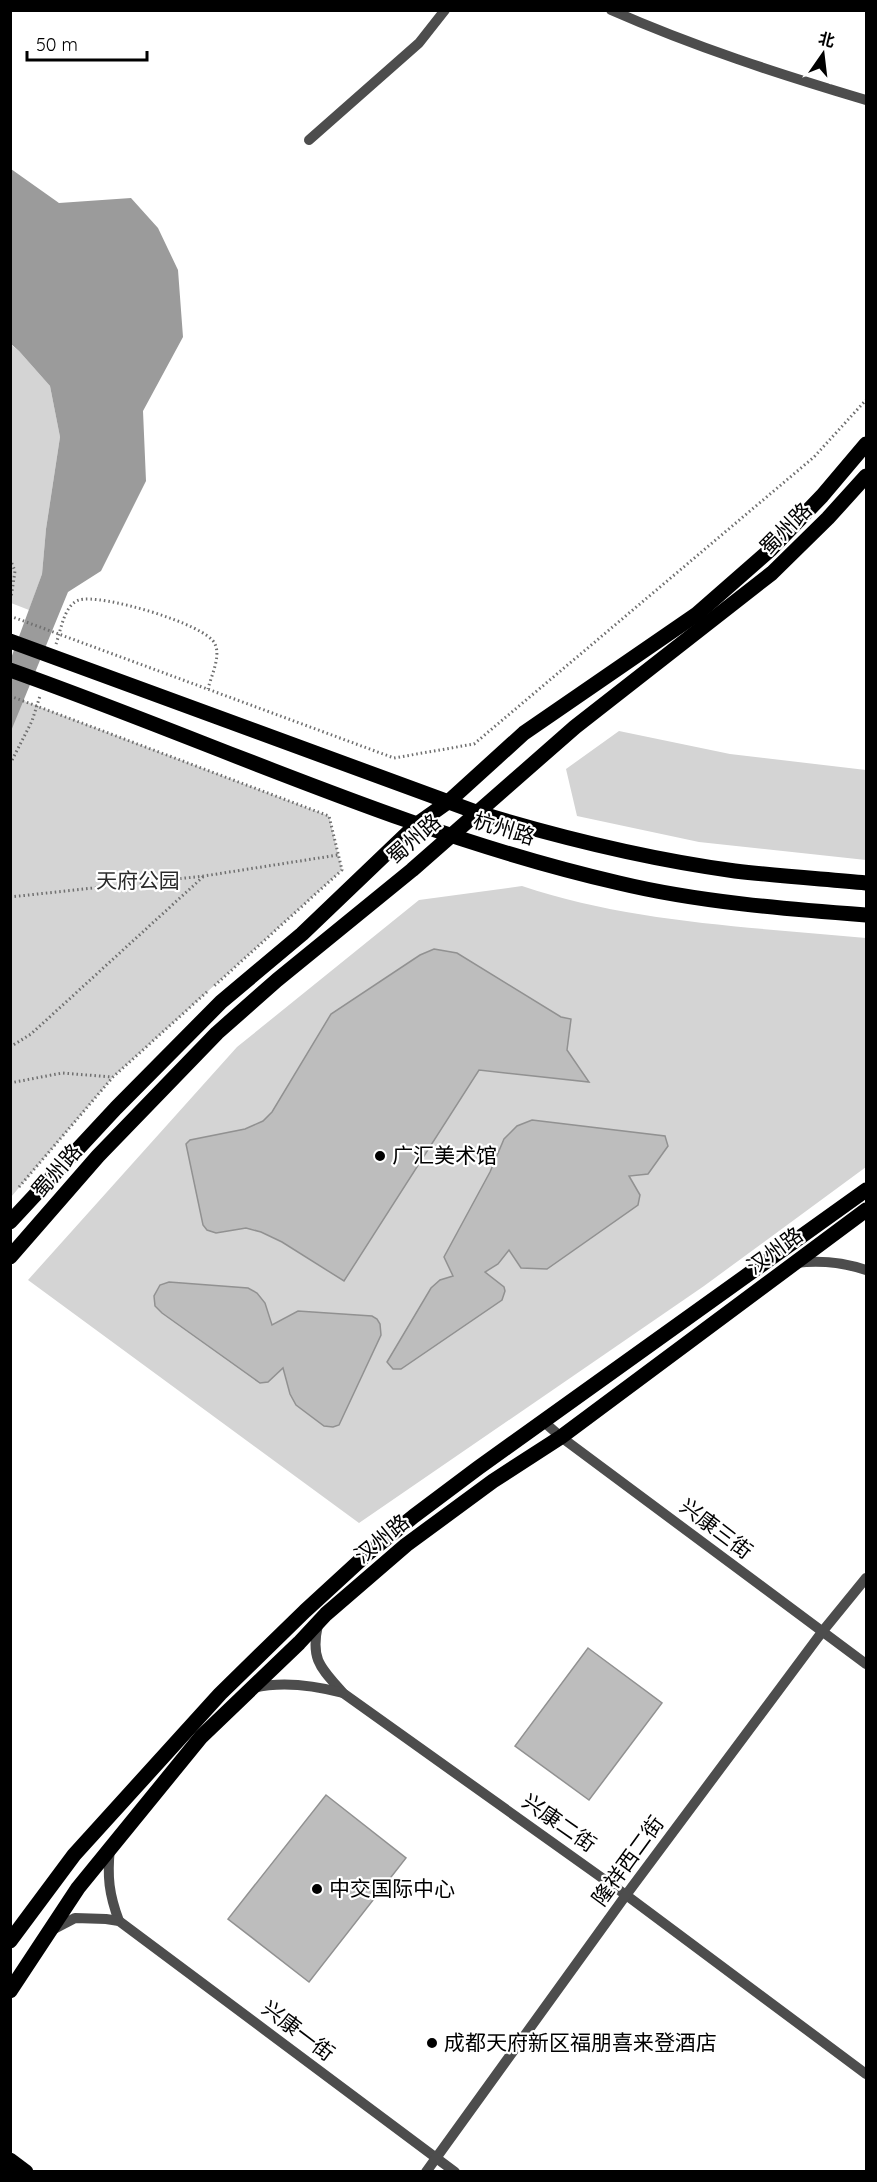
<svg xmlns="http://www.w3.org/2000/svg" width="877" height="2182" viewBox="0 0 877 2182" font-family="Quicksand,'Noto Sans SC',sans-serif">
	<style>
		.green { fill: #d4d4d4 }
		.water { fill: #9b9b9b }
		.building { fill: #bdbdbd; stroke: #919191; stroke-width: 1.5 }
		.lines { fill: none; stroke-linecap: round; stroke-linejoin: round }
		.path { stroke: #6f6f6f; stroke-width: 3; stroke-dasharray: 1.5 3; stroke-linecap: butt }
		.minor { stroke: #4d4d4d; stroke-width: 10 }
		.major { stroke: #000; stroke-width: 15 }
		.poi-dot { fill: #000; stroke: #fff; stroke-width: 2 }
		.labels { text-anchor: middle; stroke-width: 4.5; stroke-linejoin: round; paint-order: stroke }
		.street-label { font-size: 21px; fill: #000; stroke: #fff }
		.park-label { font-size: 21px; fill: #2b2b2b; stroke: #fff }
		.poi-label { font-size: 21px; fill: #000; stroke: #fff; text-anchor: start }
	</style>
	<rect width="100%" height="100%" fill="#fff"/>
	<g class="green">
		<path d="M10,344L19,351L50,386L60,437L46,529L42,574L29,610L11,603Z"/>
		<path d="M11,696L329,816L342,870L113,1077L11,1197Z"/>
		<path d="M619,731L730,754L866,770V860L699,842L577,816L566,769Z"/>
		<path d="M522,886C632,923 752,927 866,938V1167L704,1286L359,1523L28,1280L237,1047L419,900Z"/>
	</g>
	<path class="water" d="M11,169L59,203L131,198L158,228L178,270L183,337L143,411L146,481L101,571L68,592L11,731L10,661L42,574L46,529L60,437L50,386L19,351L11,344Z"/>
	<g class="building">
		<path d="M434,949L457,953L561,1017L571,1019L567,1050L589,1082L479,1070L344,1281L282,1242L261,1232L246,1228L216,1233L207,1230L203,1225L186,1144L190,1140L245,1129L263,1121L272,1112L331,1014L420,955Z"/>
		<path d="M532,1120L665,1136L668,1146L648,1174L629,1176L640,1195L638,1205L547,1269L521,1268L509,1250L498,1264L485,1272L504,1287L505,1291L502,1300L401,1369H393L387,1362L431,1288L440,1280L453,1276L444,1257L490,1172L504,1139L517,1126Z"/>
		<path d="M169,1282L248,1288L257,1293L265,1303L272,1325L298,1311L372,1316L377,1319L380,1324L381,1335L339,1425L333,1427L324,1426L296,1405L290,1394L283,1368L268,1382L260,1383L162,1313L155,1306L154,1296L160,1285Z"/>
		<path d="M588,1648L662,1703L589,1800L515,1746Z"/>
		<path d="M326,1795L406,1858L309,1982L228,1919Z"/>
	</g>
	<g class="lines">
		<g class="path">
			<path d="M10,559L15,571L11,598"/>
			<path d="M10,616L394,758L474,744L814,457L866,400"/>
			<path d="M56,644C61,630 64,605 79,600C99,593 207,624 215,644C221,657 211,676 208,689"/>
			<path d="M10,696L329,816L342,870L213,987"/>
			<path d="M10,764L32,721L40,696"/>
			<path d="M10,897L204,876L338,855"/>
			<path d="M10,1047L31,1034L204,876"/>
			<path d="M10,1083L62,1073L112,1077"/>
			<path d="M19,1187L113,1077L208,991"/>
		</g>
		<g class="minor">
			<path d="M611,10C695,47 779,74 866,100"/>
			<path d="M309,140L419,43L445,10"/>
			<path d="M796,1263C821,1260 842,1262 866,1270"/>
			<path d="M544,1422L561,1437L866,1664"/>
			<path d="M318,1625C310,1660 321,1668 343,1693L626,1895L866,2074"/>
			<path d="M254,1688C282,1681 316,1686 343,1693"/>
			<path d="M110,1848C107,1877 109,1894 119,1921"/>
			<path d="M52,1930L75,1918L106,1919L119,1921L455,2172"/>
			<path d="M426,2172L626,1895L822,1632L866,1578"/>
		</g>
		<g class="major">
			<path d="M10,641L476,812C561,838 647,859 735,871C778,876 823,879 866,883"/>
			<path d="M10,670C213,742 409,835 619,883C698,902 786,909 866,915"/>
			<path d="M10,1222L116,1108L221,1002L302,934L417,824L448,802L524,733L697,614L771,549L822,496L866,444"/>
			<path d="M10,1257L98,1156L217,1033L277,980L412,870L575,727L772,573L828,518L866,476"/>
			<path d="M10,1941L74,1855L220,1694L305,1611L366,1555L414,1516L478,1468L866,1190"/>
			<path d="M10,1991L78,1888L201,1737L299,1643L326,1614L406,1545L493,1481L561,1437L866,1210"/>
			<path d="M10,2160L26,2172"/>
		</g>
	</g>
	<g class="poi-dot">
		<circle cx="380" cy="1156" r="6"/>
		<circle cx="317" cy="1889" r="6"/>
		<circle cx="432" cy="2043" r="6"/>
	</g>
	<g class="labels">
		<g class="street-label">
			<text transform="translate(786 529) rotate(-45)" y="7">蜀州路</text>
			<text transform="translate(504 829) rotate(17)" y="7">杭州路</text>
			<text transform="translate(414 839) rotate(-41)" y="7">蜀州路</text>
			<text transform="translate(57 1171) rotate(-49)" y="7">蜀州路</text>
			<text transform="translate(775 1251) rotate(-36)" y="7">汉州路</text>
			<text transform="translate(716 1529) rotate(37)" y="7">兴康三街</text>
			<text transform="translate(382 1539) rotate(-39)" y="7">汉州路</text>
			<text transform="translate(559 1823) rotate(35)" y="7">兴康二街</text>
			<text transform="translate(628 1861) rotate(-54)" y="7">隆祥西二街</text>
			<text transform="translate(298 2031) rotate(37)" y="7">兴康一街</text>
		</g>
		<g class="park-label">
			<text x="138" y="888">天府公园</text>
		</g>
		<g class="poi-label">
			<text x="392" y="1163">广汇美术馆</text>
			<text x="329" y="1896">中交国际中心</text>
			<text x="444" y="2050">成都天府新区福朋喜来登酒店</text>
		</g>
	</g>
	<rect width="877" height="2182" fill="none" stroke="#000000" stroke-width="24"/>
	<g transform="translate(823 54) rotate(14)" stroke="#ffffff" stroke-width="4.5" paint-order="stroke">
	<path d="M0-4.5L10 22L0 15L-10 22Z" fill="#000000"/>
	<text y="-9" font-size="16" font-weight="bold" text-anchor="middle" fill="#000000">北</text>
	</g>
	<path d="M27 51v9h120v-9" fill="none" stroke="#000000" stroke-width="3"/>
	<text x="36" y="51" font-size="18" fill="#000000" stroke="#ffffff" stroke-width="4.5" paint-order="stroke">50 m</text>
</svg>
